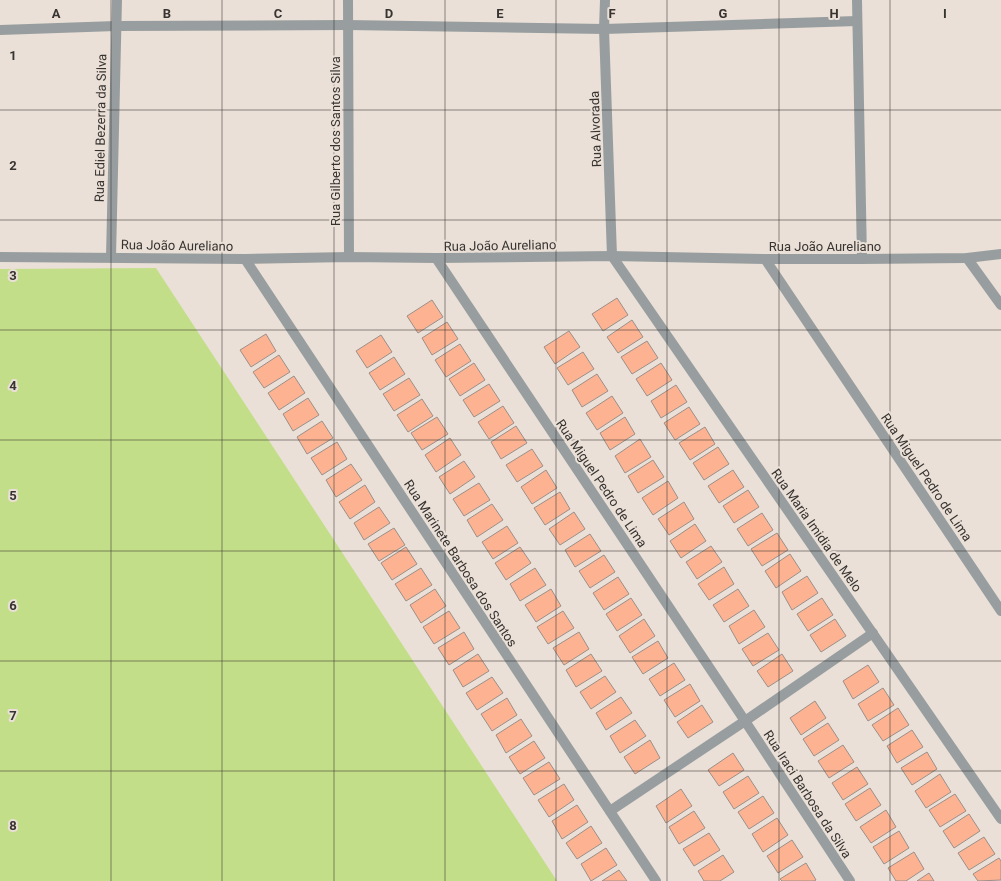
<svg xmlns="http://www.w3.org/2000/svg" width="1001" height="881" viewBox="0 0 1001 881" font-family="Roboto,sans-serif">
	<style>
		.green { fill: #c3de88 }
		.building { fill: #fdb392; stroke: #9b8f89 }
		.lines { fill: none; stroke-linecap: round; stroke-linejoin: round }
		.minor { stroke: #989e9f; stroke-width: 10 }
		.tertiary { stroke: #989e9f; stroke-width: 10 }
		.grid { fill: none; stroke: #373330; stroke-width: 1; stroke-opacity: 0.55 }
		.labels { text-anchor: middle; stroke-width: 4; stroke-linejoin: round; paint-order: stroke }
		.street-label { font-size: 13px; fill: #373330; stroke: #eae0d7 }
		.grid-label { font-size: 13px; text-anchor: middle; font-weight: bold; fill: #373330; stroke: #eae0d7; stroke-width: 4; stroke-linejoin: round; paint-order: stroke }
	</style>
	<rect width="100%" height="100%" fill="#eae0d7"/>
	<path class="green" d="M156,268L557,881H0V269Z"/>
	<g class="building">
		<path d="M617,298L628,315L603,331L592,314Z"/>
		<path d="M432,300L443,317L418,333L407,316Z"/>
		<path d="M632,320L643,337L618,353L607,337Z"/>
		<path d="M447,322L458,339L432,355L422,338Z"/>
		<path d="M569,331L580,347L555,364L544,347Z"/>
		<path d="M266,334L276,351L251,367L240,350Z"/>
		<path d="M381,335L392,352L367,368L356,351Z"/>
		<path d="M647,341L658,358L632,374L621,357Z"/>
		<path d="M460,344L471,361L446,377L435,360Z"/>
		<path d="M583,352L594,369L568,385L557,368Z"/>
		<path d="M279,355L290,372L264,388L253,372Z"/>
		<path d="M394,357L405,374L380,390L369,373Z"/>
		<path d="M474,363L485,380L460,396L449,379Z"/>
		<path d="M661,363L672,380L647,396L636,379Z"/>
		<path d="M597,374L608,391L582,407L572,390Z"/>
		<path d="M294,376L305,393L279,410L268,393Z"/>
		<path d="M409,378L420,395L394,411L383,394Z"/>
		<path d="M489,384L500,401L474,417L463,400Z"/>
		<path d="M676,385L687,402L661,418L651,401Z"/>
		<path d="M612,396L623,413L597,430L586,413Z"/>
		<path d="M308,398L319,415L293,431L283,414Z"/>
		<path d="M422,399L433,416L408,432L397,415Z"/>
		<path d="M503,406L514,423L489,439L478,422Z"/>
		<path d="M689,407L700,424L675,440L664,423Z"/>
		<path d="M437,417L448,434L422,450L411,433Z"/>
		<path d="M625,417L635,434L610,450L600,433Z"/>
		<path d="M322,421L333,438L307,454L297,437Z"/>
		<path d="M516,426L527,443L501,459L491,442Z"/>
		<path d="M705,427L715,444L690,460L679,443Z"/>
		<path d="M450,438L461,455L436,472L425,455Z"/>
		<path d="M640,439L651,457L625,473L615,456Z"/>
		<path d="M337,442L347,459L322,475L311,458Z"/>
		<path d="M718,447L729,464L704,480L693,463Z"/>
		<path d="M532,449L543,466L517,482L506,465Z"/>
		<path d="M653,460L664,477L638,493L628,476Z"/>
		<path d="M464,461L475,477L450,494L439,477Z"/>
		<path d="M351,464L362,480L336,497L326,480Z"/>
		<path d="M546,470L557,488L532,504L521,487Z"/>
		<path d="M733,470L744,487L719,503L708,486Z"/>
		<path d="M668,481L678,498L653,515L642,498Z"/>
		<path d="M479,483L490,500L464,516L453,499Z"/>
		<path d="M365,485L375,502L350,519L339,502Z"/>
		<path d="M748,490L759,507L734,523L723,506Z"/>
		<path d="M560,492L570,509L545,525L534,508Z"/>
		<path d="M684,502L694,519L669,535L658,519Z"/>
		<path d="M492,504L503,520L477,537L467,520Z"/>
		<path d="M379,507L390,523L364,540L354,523Z"/>
		<path d="M574,512L585,529L560,545L549,529Z"/>
		<path d="M762,513L773,530L748,546L737,529Z"/>
		<path d="M695,524L706,541L681,558L670,541Z"/>
		<path d="M507,526L518,543L493,559L482,542Z"/>
		<path d="M394,528L405,545L379,561L368,544Z"/>
		<path d="M777,533L788,550L762,566L751,549Z"/>
		<path d="M590,534L601,551L575,567L565,550Z"/>
		<path d="M711,546L722,562L697,579L686,562Z"/>
		<path d="M406,547L417,564L392,580L381,563Z"/>
		<path d="M520,547L531,563L506,580L495,563Z"/>
		<path d="M790,554L801,571L776,588L765,571Z"/>
		<path d="M604,555L615,572L590,588L579,571Z"/>
		<path d="M724,567L734,584L709,600L698,584Z"/>
		<path d="M421,568L432,585L406,601L395,584Z"/>
		<path d="M535,568L546,585L520,601L510,584Z"/>
		<path d="M807,576L818,593L792,610L782,592Z"/>
		<path d="M618,577L629,594L604,610L593,593Z"/>
		<path d="M435,589L446,606L421,623L410,605Z"/>
		<path d="M551,589L561,606L536,622L525,605Z"/>
		<path d="M738,589L749,606L724,622L713,605Z"/>
		<path d="M631,598L642,615L617,631L606,614Z"/>
		<path d="M822,598L833,615L808,631L797,614Z"/>
		<path d="M754,610L765,627L739,644L729,626Z"/>
		<path d="M449,611L460,628L434,644L423,627Z"/>
		<path d="M563,611L574,628L548,644L537,627Z"/>
		<path d="M644,619L655,636L630,653L619,636Z"/>
		<path d="M835,619L846,636L821,652L810,635Z"/>
		<path d="M464,632L474,649L449,665L438,648Z"/>
		<path d="M579,632L589,649L564,665L553,648Z"/>
		<path d="M768,633L779,650L753,666L742,649Z"/>
		<path d="M658,641L668,658L643,674L632,657Z"/>
		<path d="M478,654L489,671L463,687L453,670Z"/>
		<path d="M591,654L602,671L576,687L566,670Z"/>
		<path d="M782,654L793,671L768,687L757,671Z"/>
		<path d="M674,663L685,680L660,696L649,679Z"/>
		<path d="M868,665L879,682L853,699L843,681Z"/>
		<path d="M605,676L616,692L591,709L580,692Z"/>
		<path d="M492,677L503,693L477,710L466,693Z"/>
		<path d="M690,684L700,701L675,717L664,700Z"/>
		<path d="M883,688L894,705L868,721L858,704Z"/>
		<path d="M621,697L632,713L606,730L596,713Z"/>
		<path d="M507,698L517,715L492,731L481,714Z"/>
		<path d="M815,701L826,718L801,735L790,718Z"/>
		<path d="M702,705L713,722L688,738L677,722Z"/>
		<path d="M898,708L909,725L883,741L872,725Z"/>
		<path d="M521,719L532,736L506,753L496,735Z"/>
		<path d="M635,720L646,736L620,753L610,736Z"/>
		<path d="M828,723L839,740L814,756L803,739Z"/>
		<path d="M912,730L923,747L897,763L887,746Z"/>
		<path d="M650,740L660,758L635,774L624,757Z"/>
		<path d="M534,741L545,758L520,774L509,757Z"/>
		<path d="M843,745L854,762L829,778L818,761Z"/>
		<path d="M927,752L937,769L912,785L901,768Z"/>
		<path d="M733,753L744,770L719,786L708,770Z"/>
		<path d="M549,762L560,779L534,795L523,778Z"/>
		<path d="M857,767L868,784L843,800L832,783Z"/>
		<path d="M940,774L951,792L926,808L915,791Z"/>
		<path d="M748,776L759,793L734,809L723,792Z"/>
		<path d="M564,784L574,800L549,817L538,800Z"/>
		<path d="M870,788L881,805L856,821L845,804Z"/>
		<path d="M681,789L692,806L666,823L656,806Z"/>
		<path d="M955,794L966,811L940,827L929,810Z"/>
		<path d="M763,796L774,813L749,829L738,812Z"/>
		<path d="M577,805L588,822L562,839L552,821Z"/>
		<path d="M886,810L896,827L871,843L860,827Z"/>
		<path d="M694,811L705,828L679,844L669,827Z"/>
		<path d="M969,814L980,831L954,848L943,831Z"/>
		<path d="M777,818L788,835L763,852L752,834Z"/>
		<path d="M591,826L602,843L577,859L566,843Z"/>
		<path d="M899,831L909,848L884,864L873,847Z"/>
		<path d="M709,833L720,850L694,866L683,849Z"/>
		<path d="M984,837L995,854L969,870L958,853Z"/>
		<path d="M792,840L803,857L778,873L767,856Z"/>
		<path d="M606,848L617,865L591,881L581,864Z"/>
		<path d="M914,852L924,869L906,881H896L888,868Z"/>
		<path d="M723,855L734,872L720,881H704L698,871Z"/>
		<path d="M999,858L1001,861V880L978,881L973,874Z"/>
		<path d="M806,863L816,880L814,881H782L780,879Z"/>
		<path d="M619,870L627,881H602Z"/>
		<path d="M929,873L934,881H917Z"/>
	</g>
	<g class="lines">
		<g class="minor">
			<path d="M348,0L349,257"/>
			<path d="M605,0L604,29L612,256L1001,819"/>
			<path d="M857,0L862,259"/>
			<path d="M0,30L116,26L347,25L604,29L857,21"/>
			<path d="M111,257L117,0"/>
			<path d="M436,258L745,721L850,881"/>
			<path d="M967,258L1001,305"/>
			<path d="M245,259L656,881"/>
			<path d="M765,259L1001,611"/>
			<path d="M610,811L745,721L873,633"/>
		</g>
		<path class="tertiary" d="M0,257L245,259L349,257L436,258L612,256L765,259H862L967,258L1001,254"/>
	</g>
	<path class="grid" d="M111,0V881M222,0V881M334,0V881M445,0V881M556,0V881M667,0V881M779,0V881M890,0V881M0,110H1001M0,220H1001M0,330H1001M0,440H1001M0,551H1001M0,661H1001M0,771H1001"/>
	<g class="labels">
		<g class="street-label">
			<text transform="translate(100 128) rotate(-89)" y="5">Rua Ediel Bezerra da Silva</text>
			<text transform="translate(595 129) rotate(-92)" y="5">Rua Alvorada</text>
			<text transform="translate(335 141) rotate(-90)" y="5">Rua Gilberto dos Santos Silva</text>
			<text transform="translate(177 245) rotate(1)" y="5">Rua João Aureliano</text>
			<text transform="translate(500 245) rotate(-1)" y="5">Rua João Aureliano</text>
			<text x="825" y="251">Rua João Aureliano</text>
			<text transform="translate(927 477) rotate(56)" y="5">Rua Miguel Pedro de Lima</text>
			<text transform="translate(602 483) rotate(56)" y="5">Rua Miguel Pedro de Lima</text>
			<text transform="translate(817 530) rotate(55)" y="5">Rua Maria Imidia de Melo</text>
			<text transform="translate(461 563) rotate(57)" y="5">Rua Marinete Barbosa dos Santos</text>
			<text transform="translate(808 794) rotate(57)" y="5">Rua Iraci Barbosa da Silva</text>
		</g>
	</g>
	<g class="grid-label">
		<text x="56" y="18">A</text>
		<text x="167" y="18">B</text>
		<text x="278" y="18">C</text>
		<text x="389" y="18">D</text>
		<text x="500" y="18">E</text>
		<text x="612" y="18">F</text>
		<text x="723" y="18">G</text>
		<text x="834" y="18">H</text>
		<text x="945" y="18">I</text>
		<text x="13" y="60">1</text>
		<text x="13" y="170">2</text>
		<text x="13" y="280">3</text>
		<text x="13" y="390">4</text>
		<text x="13" y="500">5</text>
		<text x="13" y="610">6</text>
		<text x="13" y="720">7</text>
		<text x="13" y="830">8</text>
	</g>
</svg>
